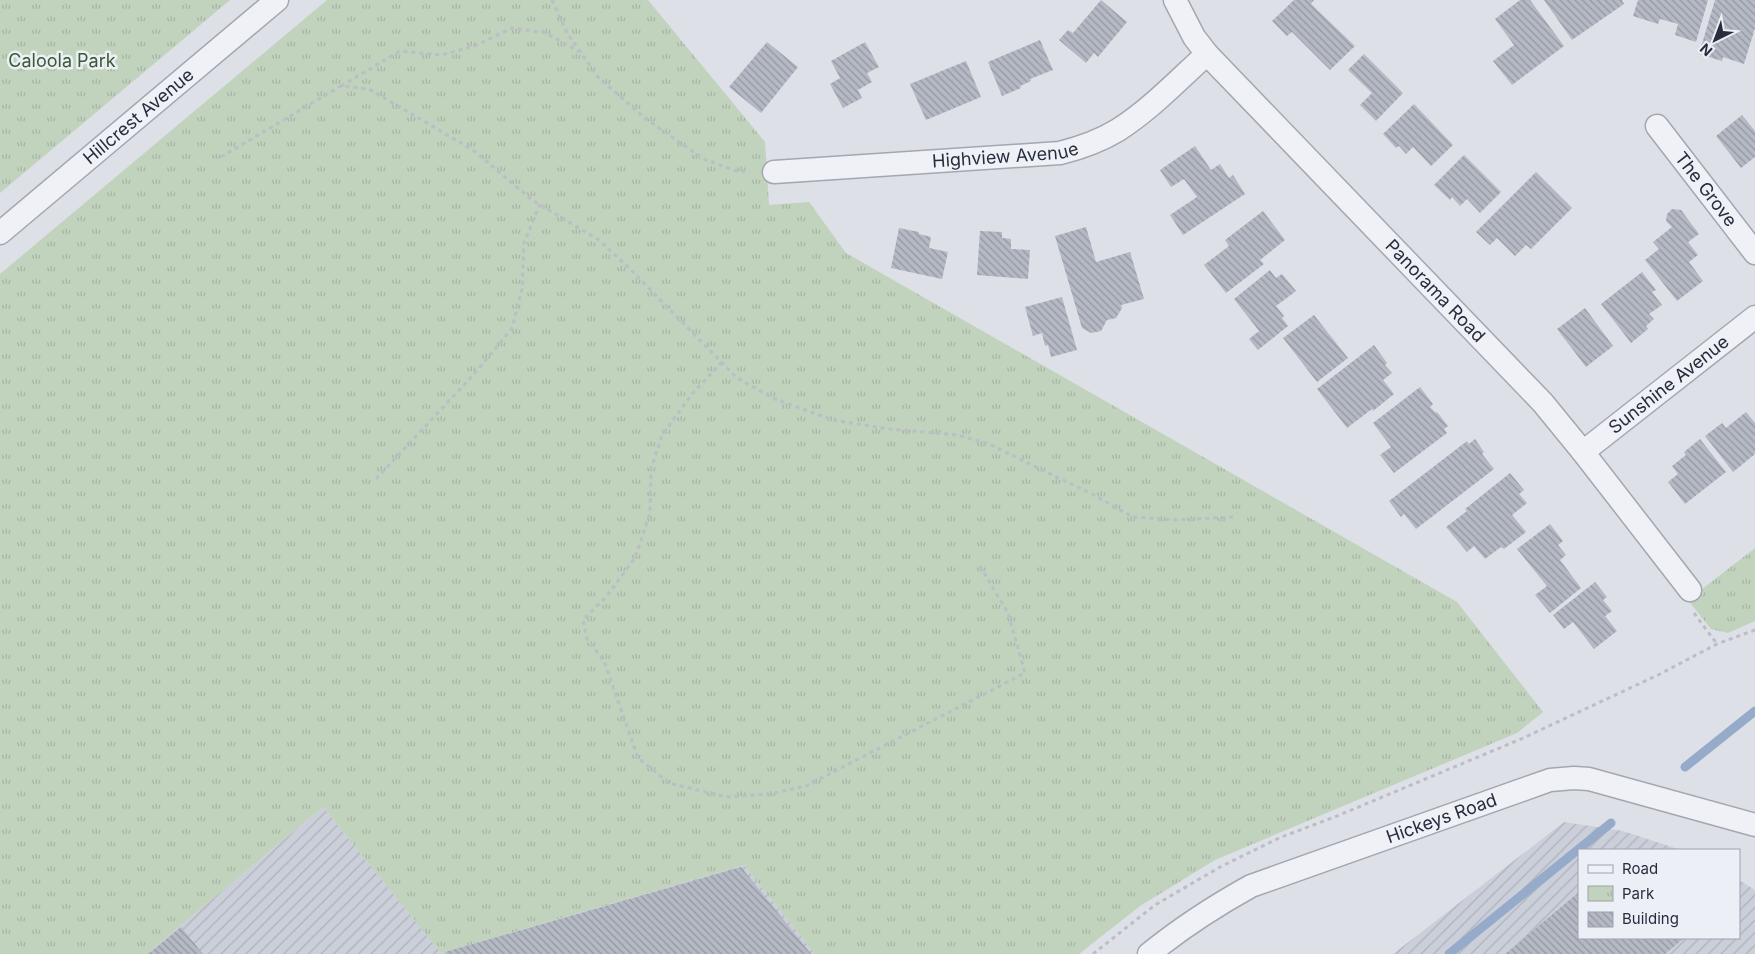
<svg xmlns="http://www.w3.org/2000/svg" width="1755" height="954" viewBox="0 0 1755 954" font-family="Inter,sans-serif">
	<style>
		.industrial { fill: url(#industrial-furrows) }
		.park { fill: url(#park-tufts) }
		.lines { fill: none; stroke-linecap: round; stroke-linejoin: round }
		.stream { stroke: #96aac9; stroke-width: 9 }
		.building { fill: url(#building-back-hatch) }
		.street-casing { stroke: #a2a7b1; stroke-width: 25 }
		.path { stroke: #bbbec6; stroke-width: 3; stroke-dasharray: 4 4; stroke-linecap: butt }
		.street { stroke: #eff1f6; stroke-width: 22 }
		.labels { text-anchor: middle; stroke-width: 5; stroke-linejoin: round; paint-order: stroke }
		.park-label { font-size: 18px; fill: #375a33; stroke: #eceff5 }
		.street-label { font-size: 18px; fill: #262d3e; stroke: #eceff5 }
	</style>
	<defs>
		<pattern id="industrial-furrows" width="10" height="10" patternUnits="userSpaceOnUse" patternTransform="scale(1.25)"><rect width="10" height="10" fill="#cbcfd9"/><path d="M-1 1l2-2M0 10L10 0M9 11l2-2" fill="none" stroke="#aeb2bb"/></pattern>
		<pattern id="park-tufts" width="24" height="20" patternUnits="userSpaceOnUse" patternTransform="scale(1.25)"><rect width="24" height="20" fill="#c1d2bd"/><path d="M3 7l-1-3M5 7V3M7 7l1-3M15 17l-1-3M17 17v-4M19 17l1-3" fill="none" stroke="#a6b5a4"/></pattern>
		<pattern id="building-back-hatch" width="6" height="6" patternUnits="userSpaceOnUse" patternTransform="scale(1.25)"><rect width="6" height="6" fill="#b4b9c4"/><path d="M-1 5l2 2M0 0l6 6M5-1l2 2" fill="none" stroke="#9297a1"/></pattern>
	</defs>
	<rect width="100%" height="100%" fill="#dde0e7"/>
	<g class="industrial">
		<path d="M323,807L441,953L744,865L815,954H146Z"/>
		<path d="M1564,822L1623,831L1681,850H1579V938H1739V880L1755,890V954H1393Z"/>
	</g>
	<g class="park">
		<path d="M0,0H230L0,193Z"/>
		<path d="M327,0H648L765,142L769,205L809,202L846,253L1457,602L1543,712L1517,733L1215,860L1140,906L1079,954H815L744,865L441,953L323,807L146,954H0V274Z"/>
		<path d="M1755,548V621L1728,633L1711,629L1688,600Z"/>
	</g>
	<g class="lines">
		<g class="stream">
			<path d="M1685,767L1755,711"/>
			<path d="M1449,954L1611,823"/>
		</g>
	</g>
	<g class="building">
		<path d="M1101,0L1127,22L1098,57L1094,53L1086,63L1059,40L1068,30L1073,33Z"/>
		<path d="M1294,0H1314L1311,4L1355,46L1330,70L1292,32L1287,36L1272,21Z"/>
		<path d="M1520,0H1530L1564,46L1512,85L1493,61L1514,45L1495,19Z"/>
		<path d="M1544,0H1622L1624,4L1572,40Z"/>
		<path d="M1638,0H1708L1696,42L1675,35L1678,24L1660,19L1658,24L1633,16Z"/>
		<path d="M1715,0H1755V28L1744,64L1723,57L1722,61L1699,54Z"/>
		<path d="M1040,40L1053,70L1030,79L1031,81L1020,86L1021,88L1002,96L988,62Z"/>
		<path d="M767,42L798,67L761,113L729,87Z"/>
		<path d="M865,42L879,67L867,73L872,82L858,90L862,98L843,108L830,84L840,78L831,61Z"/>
		<path d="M1364,54L1403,93L1376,121L1360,105L1372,93L1348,70Z"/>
		<path d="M966,61L981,97L926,120L910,84Z"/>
		<path d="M1414,104L1453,145L1431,166L1413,147L1406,154L1399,146L1396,148L1383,134Z"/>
		<path d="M1742,115L1755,131V157L1741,168L1716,136Z"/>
		<path d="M1195,146L1211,170L1220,164L1229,178L1233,175L1245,194L1183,235L1170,215L1197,197L1184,179L1171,187L1160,170Z"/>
		<path d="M1464,155L1501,192L1480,213L1467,199L1460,206L1452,197L1450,200L1434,185Z"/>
		<path d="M1536,172L1572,208L1531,249L1526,245L1515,256L1497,238L1490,245L1476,232Z"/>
		<path d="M1672,209L1681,210L1699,234L1688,242L1698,255L1689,262L1703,281L1677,301L1645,260L1659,249L1653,242L1672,227L1666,221L1667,214Z"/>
		<path d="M1263,211L1285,240L1260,260L1264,264L1226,293L1204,265L1229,246L1225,240Z"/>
		<path d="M1086,227L1096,262L1130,252L1144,299L1121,305L1122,308L1116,318L1107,320L1101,331L1091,333L1082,328L1055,236Z"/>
		<path d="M899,228L919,232V234L931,237L929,248L948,252L942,279L891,268Z"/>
		<path d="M980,231L1002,232V238L1011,239V249L1030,250L1028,279L977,275Z"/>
		<path d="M1270,270L1276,278L1282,274L1296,291L1276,306L1284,316L1282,318L1288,326L1258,350L1249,339L1259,331L1234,299Z"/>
		<path d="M1642,272L1656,290L1652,292L1662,305L1649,314L1654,319L1646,326L1648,329L1631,343L1601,304Z"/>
		<path d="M1062,297L1077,350L1051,357L1048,345L1045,346L1042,333L1033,336L1025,307Z"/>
		<path d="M1585,308L1613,346L1586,367L1557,329Z"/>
		<path d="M1314,315L1348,358L1317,382L1283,338Z"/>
		<path d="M1374,345L1387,363L1385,365L1392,373L1383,380L1394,394L1373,411L1372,409L1347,428L1317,389Z"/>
		<path d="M1420,387L1433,404L1430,407L1436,413L1437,412L1448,426L1444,429L1447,433L1394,473L1380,455L1391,447L1373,423Z"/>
		<path d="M1746,412L1755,423V454L1733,472L1705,436L1722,423L1726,428Z"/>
		<path d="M1475,439L1484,452L1482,454L1494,469L1416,529L1404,514L1401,517L1389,501L1467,441L1469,444Z"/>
		<path d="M1700,439L1726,472L1685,504L1668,482L1678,474L1672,466L1686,455L1684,452Z"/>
		<path d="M1510,473L1524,490L1519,494L1527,503L1512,515L1526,532L1504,549L1501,547L1485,559L1474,546L1467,552L1446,527L1467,511L1465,509Z"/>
		<path d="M1550,524L1563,541L1558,545L1566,555L1560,560L1581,588L1550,613L1535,595L1547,586L1517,549Z"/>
		<path d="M1595,582L1607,597L1603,600L1612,611L1605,616L1617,631L1594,649L1573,622L1564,629L1553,615Z"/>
		<path d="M741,867L811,954H446L445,952Z"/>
		<path d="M1579,892V938H1684L1665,954H1505Z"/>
		<path d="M181,927L203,954H148Z"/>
	</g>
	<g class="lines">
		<g class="street-casing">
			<g id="street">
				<path id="s1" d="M1175,0L1194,37L1207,54L1543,403L1583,452L1690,590"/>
				<path id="s2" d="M1657,126L1755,253"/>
				<path id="s3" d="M774,172L1060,153C1080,148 1100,141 1118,130C1151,109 1178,80 1207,54"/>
				<path id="s4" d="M0,233L277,0"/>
				<path id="s5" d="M1583,452L1755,317"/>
				<path id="s6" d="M1149,954C1181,928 1215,906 1251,886L1550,780L1574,778L1589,779L1755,825"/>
			</g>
		</g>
		<g class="path">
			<path d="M552,0L567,33L598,77L646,119L704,159L736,171H750"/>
			<path d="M341,86L400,51L441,55L475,46L512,28L546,33L580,52"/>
			<path d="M221,157L341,86L369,89L473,150L532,200L599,240L629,268L737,378L775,399L833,420L889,429L958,435L989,444L1092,494L1133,517L1178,520L1233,517"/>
			<path d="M722,362L692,394L662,435L651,469L650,513L635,558L606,597L583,620L587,639L604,661L638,758L669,783L726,797L770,794L806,786L1025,673L1008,613L980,566"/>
			<path d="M376,479L476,372L512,328L522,289L524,243L540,204"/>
			<path d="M1694,613L1717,644"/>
			<path d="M1093,954L1155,905L1220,867L1279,838L1337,816L1521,739L1658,675L1717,644L1755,630"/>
		</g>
		<use href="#street" class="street"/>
	</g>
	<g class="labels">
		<g class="park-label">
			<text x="62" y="67">Caloola Park</text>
		</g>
		<g class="street-label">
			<text dy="6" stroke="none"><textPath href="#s4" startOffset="181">Hillcrest Avenue</textPath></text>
			<text dy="6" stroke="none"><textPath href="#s3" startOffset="232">Highview Avenue</textPath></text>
			<text dy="6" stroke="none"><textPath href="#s2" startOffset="80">The Grove</textPath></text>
			<text dy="6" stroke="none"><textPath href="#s1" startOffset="392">Panorama Road</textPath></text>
			<text dy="6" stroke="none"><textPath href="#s5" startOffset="109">Sunshine Avenue</textPath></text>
			<text dy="6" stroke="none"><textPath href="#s6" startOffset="325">Hickeys Road</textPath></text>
		</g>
	</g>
	<rect x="1578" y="849" width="162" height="90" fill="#eceff5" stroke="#9da1ac"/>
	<rect x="1588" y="865" width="25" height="8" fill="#eff1f6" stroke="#9da1ac"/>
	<text x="1622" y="874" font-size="15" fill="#262d3e">Road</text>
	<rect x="1588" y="886" width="25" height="15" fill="url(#park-tufts)" stroke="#9da1ac"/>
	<text x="1622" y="899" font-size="15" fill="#262d3e">Park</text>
	<rect x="1588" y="912" width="25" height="15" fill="url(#building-back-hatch)" stroke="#9da1ac"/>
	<text x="1622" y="924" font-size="15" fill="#262d3e">Building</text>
	<g transform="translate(1715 40) rotate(222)" stroke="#eceff5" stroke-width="4" paint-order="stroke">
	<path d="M0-4L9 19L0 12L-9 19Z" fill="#262d3e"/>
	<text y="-8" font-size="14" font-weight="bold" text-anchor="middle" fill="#262d3e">N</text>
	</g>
</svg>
